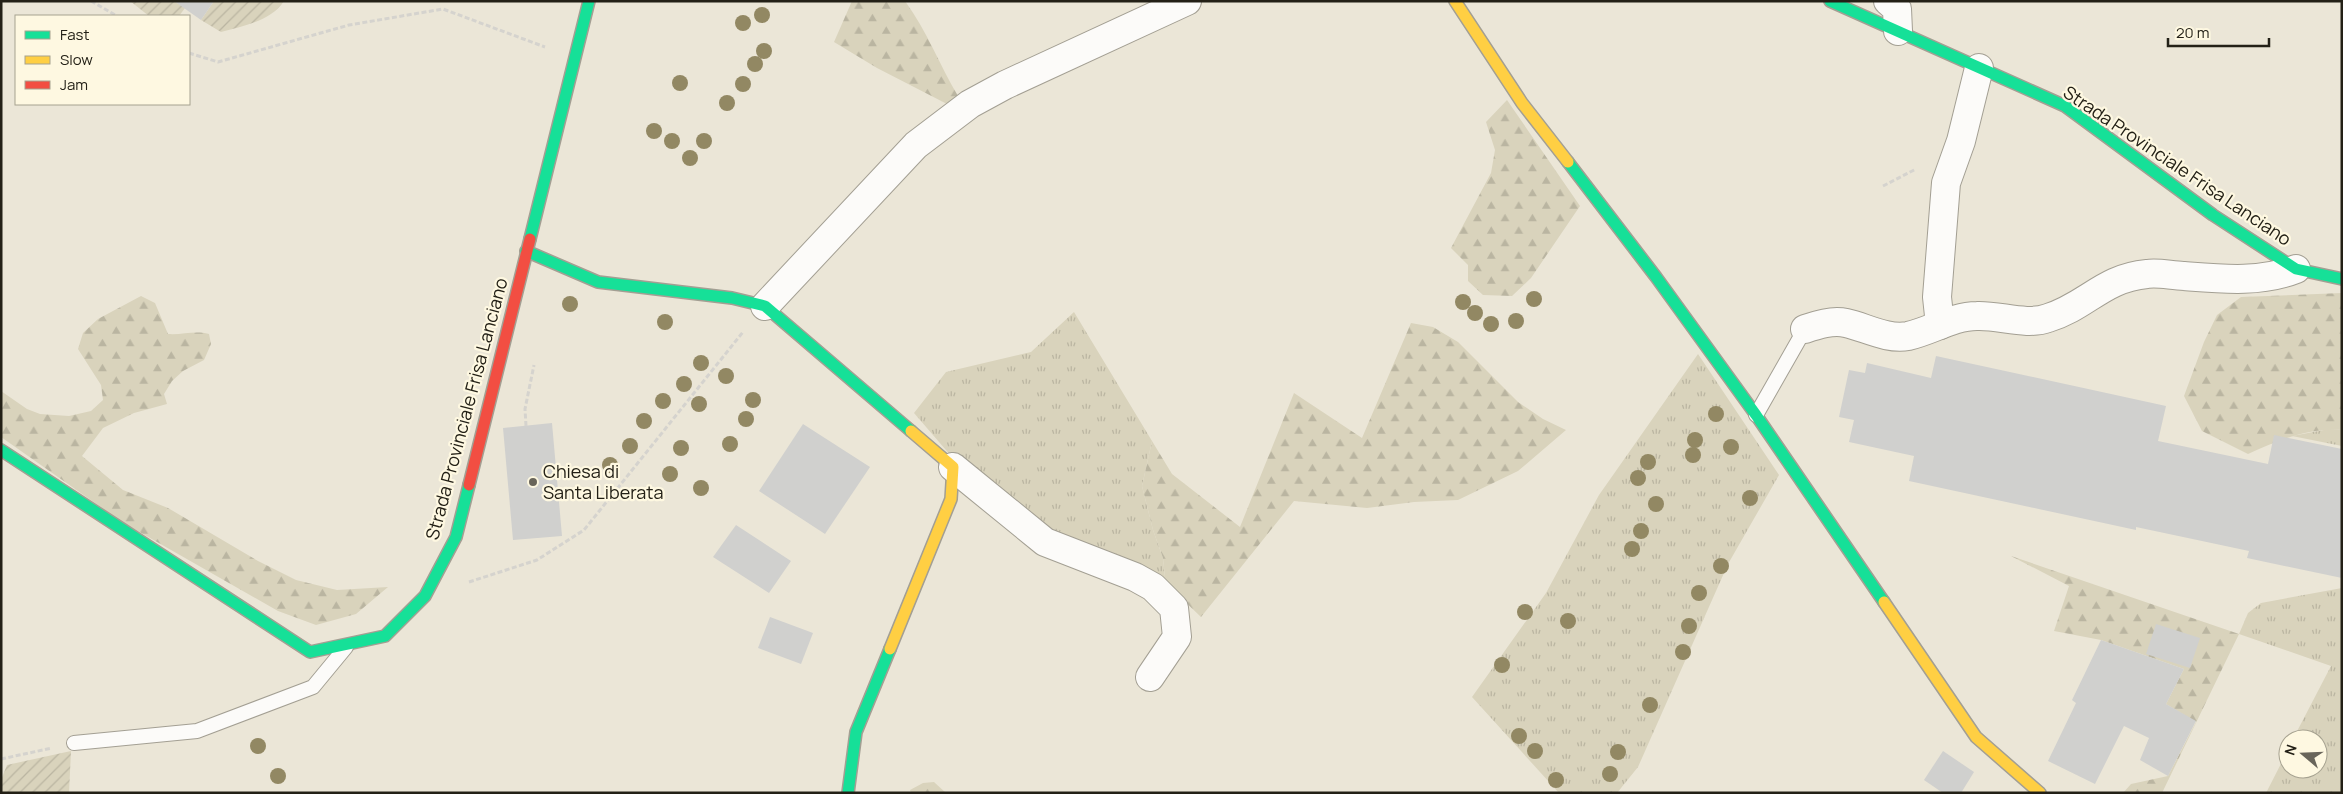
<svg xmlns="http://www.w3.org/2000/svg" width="2343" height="794" viewBox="0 0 2343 794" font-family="Manrope,sans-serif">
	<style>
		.grass { fill: url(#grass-tufts) }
		.forest { fill: url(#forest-firs) }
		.garden { fill: url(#garden-furrows) }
		.building { fill: #d0d0ce }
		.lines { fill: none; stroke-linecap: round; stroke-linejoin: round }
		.lane-casing { stroke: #a39f93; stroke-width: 16 }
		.street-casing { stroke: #a39f93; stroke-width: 30 }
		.fast-casing { stroke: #a39f93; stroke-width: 14 }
		.slow-casing { stroke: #a39f93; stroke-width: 14 }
		.jam-casing { stroke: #a39f93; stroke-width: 14 }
		.path { stroke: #d5d3ce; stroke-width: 3; stroke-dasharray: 5 2.5; stroke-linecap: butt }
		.lane { stroke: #fcfbf9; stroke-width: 14 }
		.street { stroke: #fcfbf9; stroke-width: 28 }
		.fast { stroke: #16e098; stroke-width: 11 }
		.slow { stroke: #ffcf43; stroke-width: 11 }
		.jam { stroke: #f24e42; stroke-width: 11 }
		.tree { fill: #928863 }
		.poi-dot { fill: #69655a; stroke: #fef8e1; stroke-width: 2 }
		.labels { text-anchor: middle; stroke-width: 4.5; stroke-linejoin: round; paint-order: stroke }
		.street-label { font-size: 18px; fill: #232016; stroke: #fef8e1 }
		.poi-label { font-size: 18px; fill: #232016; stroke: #fef8e1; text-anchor: start }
	</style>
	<defs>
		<pattern id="grass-tufts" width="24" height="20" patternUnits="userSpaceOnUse" patternTransform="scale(1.25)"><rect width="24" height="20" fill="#d9d3bc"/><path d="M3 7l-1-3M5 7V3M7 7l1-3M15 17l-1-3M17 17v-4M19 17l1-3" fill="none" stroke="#bab5a1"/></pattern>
		<pattern id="forest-firs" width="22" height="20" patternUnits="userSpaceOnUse" patternTransform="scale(1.25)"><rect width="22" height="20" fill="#d9d3bc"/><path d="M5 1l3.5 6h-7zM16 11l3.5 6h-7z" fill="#bab5a1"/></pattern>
		<pattern id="garden-furrows" width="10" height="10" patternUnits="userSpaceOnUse" patternTransform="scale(1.25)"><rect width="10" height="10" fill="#d9d3bc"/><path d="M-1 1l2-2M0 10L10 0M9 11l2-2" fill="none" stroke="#bab5a1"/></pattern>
	</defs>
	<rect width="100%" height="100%" fill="#ebe6d7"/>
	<g class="grass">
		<path d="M1074,312L1152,441L1142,486L1153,530L1163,558L1166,587L1035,529L964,471L914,413L946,372L1031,352Z"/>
		<path d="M1698,354L1779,475L1728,564L1638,767L1617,793H1559L1472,697L1546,593L1599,495Z"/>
		<path d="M2329,429L2342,430V446L2292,436Z"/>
		<path d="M2342,588V793H2266L2288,750V769H2318V739H2293L2331,666L2239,634L2248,613L2261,603Z"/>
	</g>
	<g class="forest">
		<path d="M852,1H905C927,31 939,64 958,96L947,104L877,68L834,42Z"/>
		<path d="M1507,100L1580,206L1531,278L1512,296L1483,295L1468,281V265L1451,248L1491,173L1495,150L1486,122Z"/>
		<path d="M2342,293V430C2308,428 2278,440 2248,454L2202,431L2184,396L2204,342L2217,315L2241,297Z"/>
		<path d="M141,296L155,303L168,334C183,335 195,330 209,334L211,344L204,360L183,371L172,381L164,394L167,404L134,413L103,428L82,456L123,490L168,508L258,561L296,580L337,590L388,587L356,614L316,625L278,611L122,522L1,437V391L27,409L40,414L69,416L91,411L103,400L101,385L78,349L83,333L98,319Z"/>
		<path d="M1411,323L1433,327L1458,342L1518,402L1543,419L1566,430L1518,471L1458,500L1414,502L1367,508L1294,501L1201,617L1174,591L1166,587L1163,558L1153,530L1142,486L1152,441L1172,474L1240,527L1294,393L1362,438Z"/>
		<path d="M2011,556L2239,634L2162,793H2123L2131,784L2168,776L2196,722L2166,704L2184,669L2101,640L2054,631L2069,586Z"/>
		<path d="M934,782L946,793H911L910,790L923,783Z"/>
	</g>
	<g class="garden">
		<path d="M130,1H174L185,8L179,16H149Z"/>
		<path d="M214,1H284C271,21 243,26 221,32L201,20Z"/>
		<path d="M71,751L69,793H1V780L7,765Z"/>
	</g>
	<g class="building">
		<path d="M174,1H214L201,20Z"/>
		<path d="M1936,356L2166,406L2158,441L2268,464L2274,435L2342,449V578L2247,558L2249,551L2136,527V530L1909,481L1914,456L1849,442L1854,420L1839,417L1849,370L1865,373L1867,363L1931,378Z"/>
		<path d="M552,423L562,536L513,540L503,428Z"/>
		<path d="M803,424L870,467L825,534L759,491Z"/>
		<path d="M736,525L791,561L769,593L713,557Z"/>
		<path d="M770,617L813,633L801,664L758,648Z"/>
		<path d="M2156,624L2200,638L2190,668L2146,654Z"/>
		<path d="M2101,640L2184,669L2166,704L2196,721L2168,776L2140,760L2149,738L2124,726L2095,784L2048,761L2076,703L2072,700Z"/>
		<path d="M1943,751L1974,772L1961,793H1943L1924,780Z"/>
	</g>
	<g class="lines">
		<g class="lane-casing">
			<g id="lane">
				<path d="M1756,415L1805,329"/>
				<path d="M74,743L197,731L313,687L346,647"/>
			</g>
		</g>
		<g class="street-casing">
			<g id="street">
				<path d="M1888,1L1897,9L1898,31"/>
				<path d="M765,306L916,145L970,104L1005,85L1187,1"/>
				<path d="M1940,325L1937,297L1946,183L1961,141L1979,68"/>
				<path d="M1805,329C1817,325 1832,320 1846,323C1865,327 1887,340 1908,336C1931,331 1953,316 1977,316C2000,315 2026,326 2048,318C2087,306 2103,278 2147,274C2159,272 2172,276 2184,276C2222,279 2261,283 2296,269"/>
				<path d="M953,467L1045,542L1135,577L1153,587L1174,608L1177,637L1150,677"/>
			</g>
		</g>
		<g class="fast-casing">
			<g id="fast">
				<path d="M1830,1L2065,106L2213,215L2296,269L2342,279"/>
				<path d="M1568,162L1656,277L1756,415L1884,602"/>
				<path d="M530,239L589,1"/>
				<path d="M526,251L598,282L732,298L765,306L911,431"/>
				<path d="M1,450L310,652L385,636L425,596L456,537L469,485"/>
				<path d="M848,793L856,732L890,649"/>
			</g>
		</g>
		<g class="slow-casing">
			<g id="slow">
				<path d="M1455,1L1522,103L1568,162"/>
				<path d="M1884,602L1976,737L2040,793"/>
				<path d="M890,649L951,499L953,467L911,431"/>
			</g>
		</g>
		<g class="jam-casing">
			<path id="jam" d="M469,485L530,239"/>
		</g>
		<g class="path">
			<path d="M91,1L117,16"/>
			<path d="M189,53L218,62L349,25L443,9L545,47"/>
			<path d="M1883,186L1916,169"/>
			<path d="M526,426L525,409L534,365"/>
			<path d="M469,582L537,560L584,530L743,332"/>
			<path d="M1,759L52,748"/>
		</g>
		<use href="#lane" class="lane"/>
		<use href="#street" class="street"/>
		<use href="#fast" class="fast"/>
		<use href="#slow" class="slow"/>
		<use href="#jam" class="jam"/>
	</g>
	<g class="tree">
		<circle cx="762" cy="15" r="8"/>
		<circle cx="743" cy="23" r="8"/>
		<circle cx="764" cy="51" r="8"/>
		<circle cx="755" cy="64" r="8"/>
		<circle cx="680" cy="83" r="8"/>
		<circle cx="743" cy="84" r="8"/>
		<circle cx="727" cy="103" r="8"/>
		<circle cx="654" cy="131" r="8"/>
		<circle cx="672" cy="141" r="8"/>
		<circle cx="704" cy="141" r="8"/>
		<circle cx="690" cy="158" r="8"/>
		<circle cx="1534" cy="299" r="8"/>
		<circle cx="1463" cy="302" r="8"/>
		<circle cx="570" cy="304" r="8"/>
		<circle cx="1475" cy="313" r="8"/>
		<circle cx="1516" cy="321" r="8"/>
		<circle cx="665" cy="322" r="8"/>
		<circle cx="1491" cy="324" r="8"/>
		<circle cx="701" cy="363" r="8"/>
		<circle cx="726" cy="376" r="8"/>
		<circle cx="684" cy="384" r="8"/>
		<circle cx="753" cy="400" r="8"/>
		<circle cx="663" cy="401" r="8"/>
		<circle cx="699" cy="404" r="8"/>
		<circle cx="1716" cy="414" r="8"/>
		<circle cx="746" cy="419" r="8"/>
		<circle cx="644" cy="421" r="8"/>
		<circle cx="1695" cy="440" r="8"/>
		<circle cx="730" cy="444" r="8"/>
		<circle cx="630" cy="446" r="8"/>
		<circle cx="1731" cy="447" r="8"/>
		<circle cx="681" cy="448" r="8"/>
		<circle cx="1693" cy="455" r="8"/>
		<circle cx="1648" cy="462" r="8"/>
		<circle cx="610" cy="465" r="8"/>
		<circle cx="670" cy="474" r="8"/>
		<circle cx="1638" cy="478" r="8"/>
		<circle cx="701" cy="488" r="8"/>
		<circle cx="1750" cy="498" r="8"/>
		<circle cx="1656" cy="504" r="8"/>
		<circle cx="1641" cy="531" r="8"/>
		<circle cx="1632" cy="549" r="8"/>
		<circle cx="1721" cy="566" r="8"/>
		<circle cx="1699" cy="593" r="8"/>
		<circle cx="1525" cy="612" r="8"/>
		<circle cx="1568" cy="621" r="8"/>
		<circle cx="1689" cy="626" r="8"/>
		<circle cx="1683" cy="652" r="8"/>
		<circle cx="1502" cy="665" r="8"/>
		<circle cx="1650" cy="705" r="8"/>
		<circle cx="1519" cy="736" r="8"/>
		<circle cx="258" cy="746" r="8"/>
		<circle cx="1535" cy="751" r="8"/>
		<circle cx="1618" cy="752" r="8"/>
		<circle cx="1610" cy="774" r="8"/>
		<circle cx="278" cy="776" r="8"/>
		<circle cx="1556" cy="780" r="8"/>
	</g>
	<circle class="poi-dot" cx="533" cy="482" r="5"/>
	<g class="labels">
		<g class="street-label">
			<text transform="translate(2177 166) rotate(34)" y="6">Strada Provinciale Frisa Lanciano</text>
			<text transform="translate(467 409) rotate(-75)" y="6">Strada Provinciale Frisa Lanciano</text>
		</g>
		<g class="poi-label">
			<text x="543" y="478">Chiesa di<tspan x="543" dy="21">Santa Liberata</tspan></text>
		</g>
	</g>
	<rect width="2343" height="794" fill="none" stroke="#232016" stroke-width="5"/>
	<rect x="15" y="15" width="175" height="90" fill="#fef8e1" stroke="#a6a290"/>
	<rect x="25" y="31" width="25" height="8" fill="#16e098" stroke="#a6a290"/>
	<text x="60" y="40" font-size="15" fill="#232016">Fast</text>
	<rect x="25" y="56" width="25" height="8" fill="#ffcf43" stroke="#a6a290"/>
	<text x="60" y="65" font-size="15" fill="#232016">Slow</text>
	<rect x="25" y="81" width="25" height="8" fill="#f24e42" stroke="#a6a290"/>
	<text x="60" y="90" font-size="15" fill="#232016">Jam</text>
	<g transform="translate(2303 754) rotate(289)"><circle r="24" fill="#fef8e1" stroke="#a6a290"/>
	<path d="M0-4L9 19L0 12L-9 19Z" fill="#69655a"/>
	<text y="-8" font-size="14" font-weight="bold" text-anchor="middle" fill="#232016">N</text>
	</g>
	<path d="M2168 38v8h101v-8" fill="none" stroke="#232016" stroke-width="2.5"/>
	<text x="2176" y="38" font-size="15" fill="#232016" stroke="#fef8e1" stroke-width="4" paint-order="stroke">20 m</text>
</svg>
